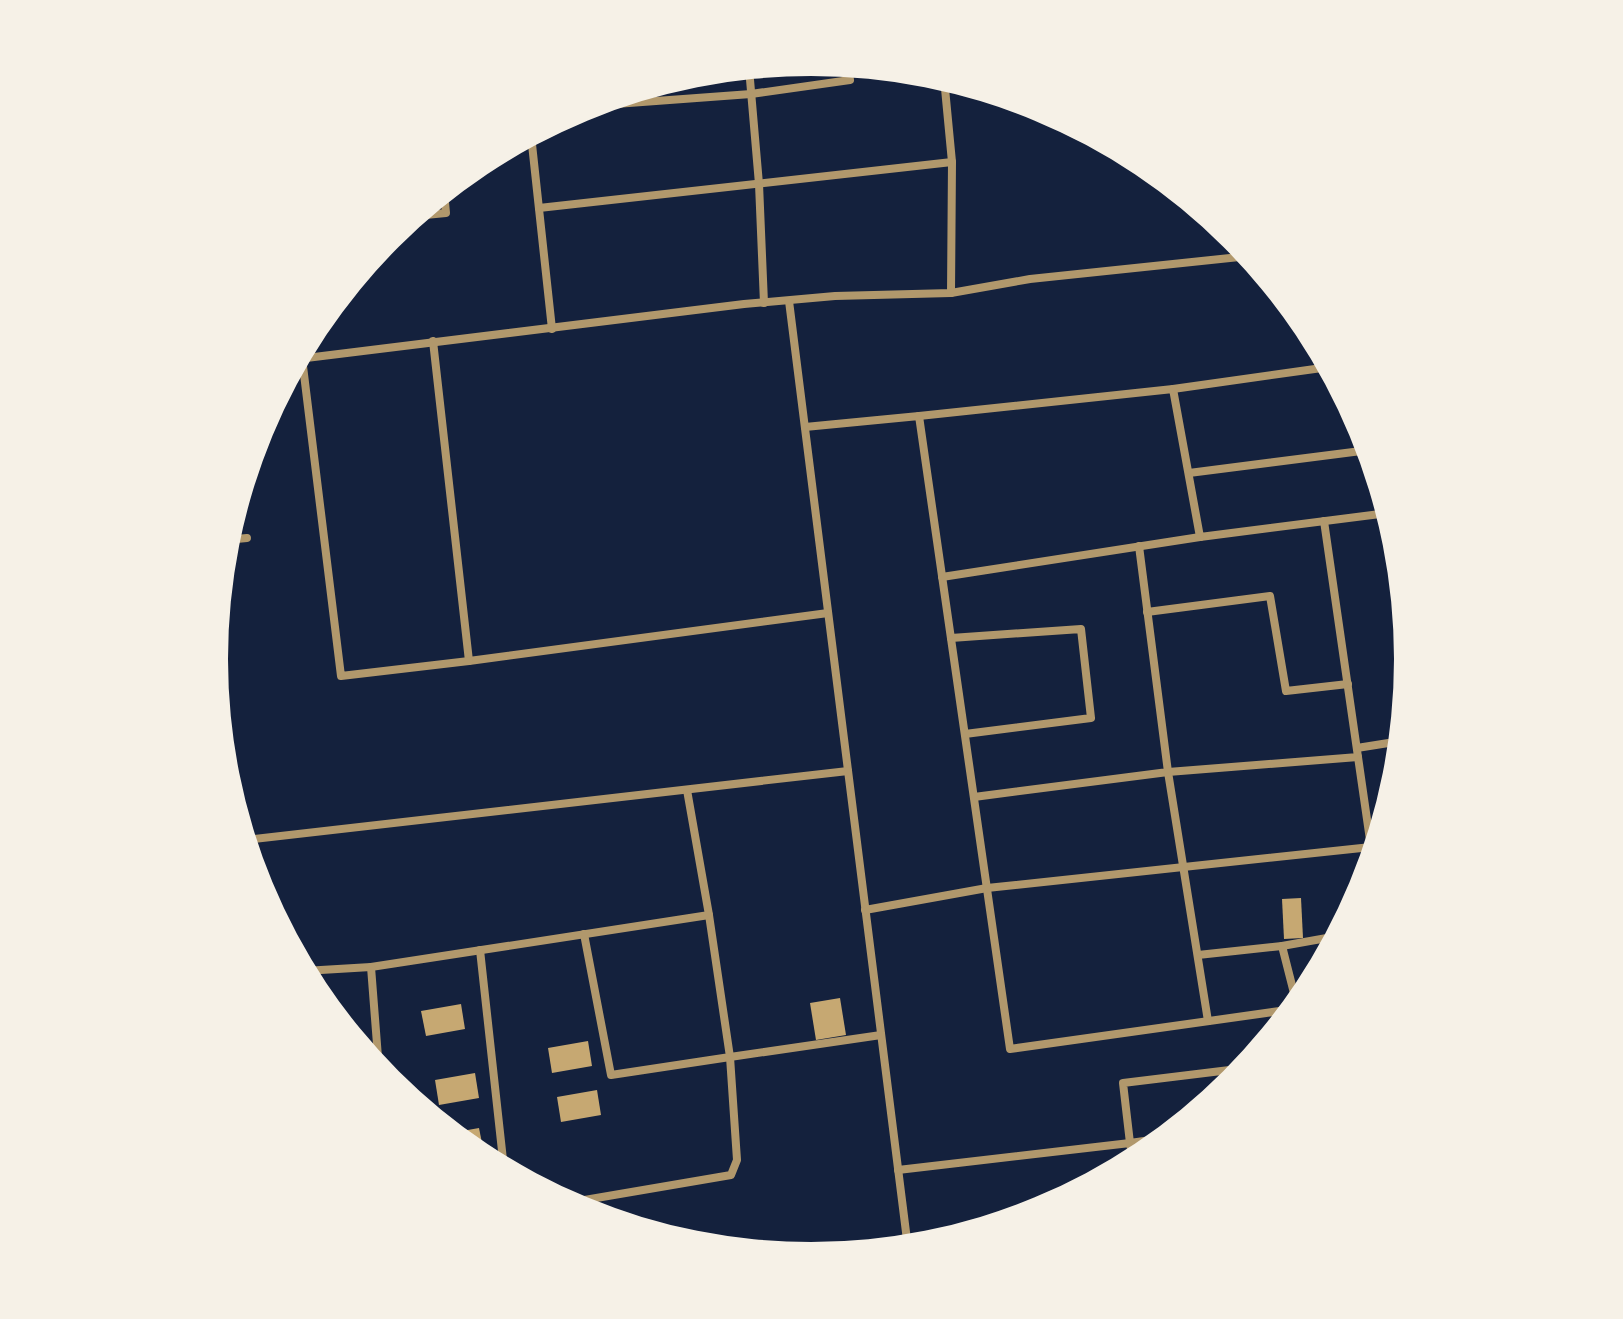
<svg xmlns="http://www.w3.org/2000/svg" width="1623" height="1319" viewBox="0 0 1623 1319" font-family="Mulish,sans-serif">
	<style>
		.building { fill: #c6a872 }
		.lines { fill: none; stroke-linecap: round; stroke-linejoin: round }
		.minor { stroke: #b1986c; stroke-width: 8 }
	</style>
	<rect width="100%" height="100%" fill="#14213d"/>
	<g class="building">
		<path d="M1301,898L1303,938L1284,939L1282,899Z"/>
		<path d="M840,998L846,1035L816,1040L810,1003Z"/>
		<path d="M461,1004L465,1029L426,1036L421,1011Z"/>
		<path d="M588,1041L592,1066L552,1073L548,1048Z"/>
		<path d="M475,1073L479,1098L439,1105L435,1080Z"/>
		<path d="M597,1090L601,1115L561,1122L557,1097Z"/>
		<path d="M479,1128L484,1153L476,1154L451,1133Z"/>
	</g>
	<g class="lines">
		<g class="minor">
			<path d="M749,68L759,184L764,303"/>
			<path d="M588,106L751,94L850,80L848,66"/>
			<path d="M531,135L552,329"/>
			<path d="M539,208L952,162L944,78"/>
			<path d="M415,216L446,213L444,192"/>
			<path d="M951,293L952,162"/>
			<path d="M789,301L908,1248"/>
			<path d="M433,341L469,661L828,613"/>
			<path d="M302,358L341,676L469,661"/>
			<path d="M298,359L744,304L835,296L951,293L1030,279L1249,256"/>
			<path d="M1173,389L1329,367"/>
			<path d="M919,416L1173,389L1200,537L1388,513"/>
			<path d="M805,427L919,416L1010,1049L1294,1009"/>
			<path d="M1189,473L1369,450"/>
			<path d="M226,540L247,538"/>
			<path d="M942,577L1200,537"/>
			<path d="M1401,581H1398L1406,628"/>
			<path d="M1147,612L1270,596L1286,691L1348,684"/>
			<path d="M951,638L1081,629L1091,718L965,734"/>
			<path d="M1357,748L1401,741"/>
			<path d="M974,797L1168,772L1139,546"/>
			<path d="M245,840L848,771"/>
			<path d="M865,910L987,888L1371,847L1358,757"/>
			<path d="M584,934L611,1075L730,1057L709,915"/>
			<path d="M480,950L504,1169"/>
			<path d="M1198,955L1282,946"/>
			<path d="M371,967L709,915L687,790"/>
			<path d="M304,971L371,967L379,1070"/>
			<path d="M1297,1005L1282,946L1338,936"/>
			<path d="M1208,1021L1168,772L1358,757L1324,521"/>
			<path d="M1165,1138L1130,1143L1123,1083L1246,1068"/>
			<path d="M898,1170L1130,1143L1133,1162"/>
			<path d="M567,1203L731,1175L737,1160L730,1057L881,1035"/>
		</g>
	</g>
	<path d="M0 0H1623V1319H0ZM228 659a583 583 0 1 1 1166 0a583 583 0 1 1-1166 0Z" fill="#f6f1e7" fill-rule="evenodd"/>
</svg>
